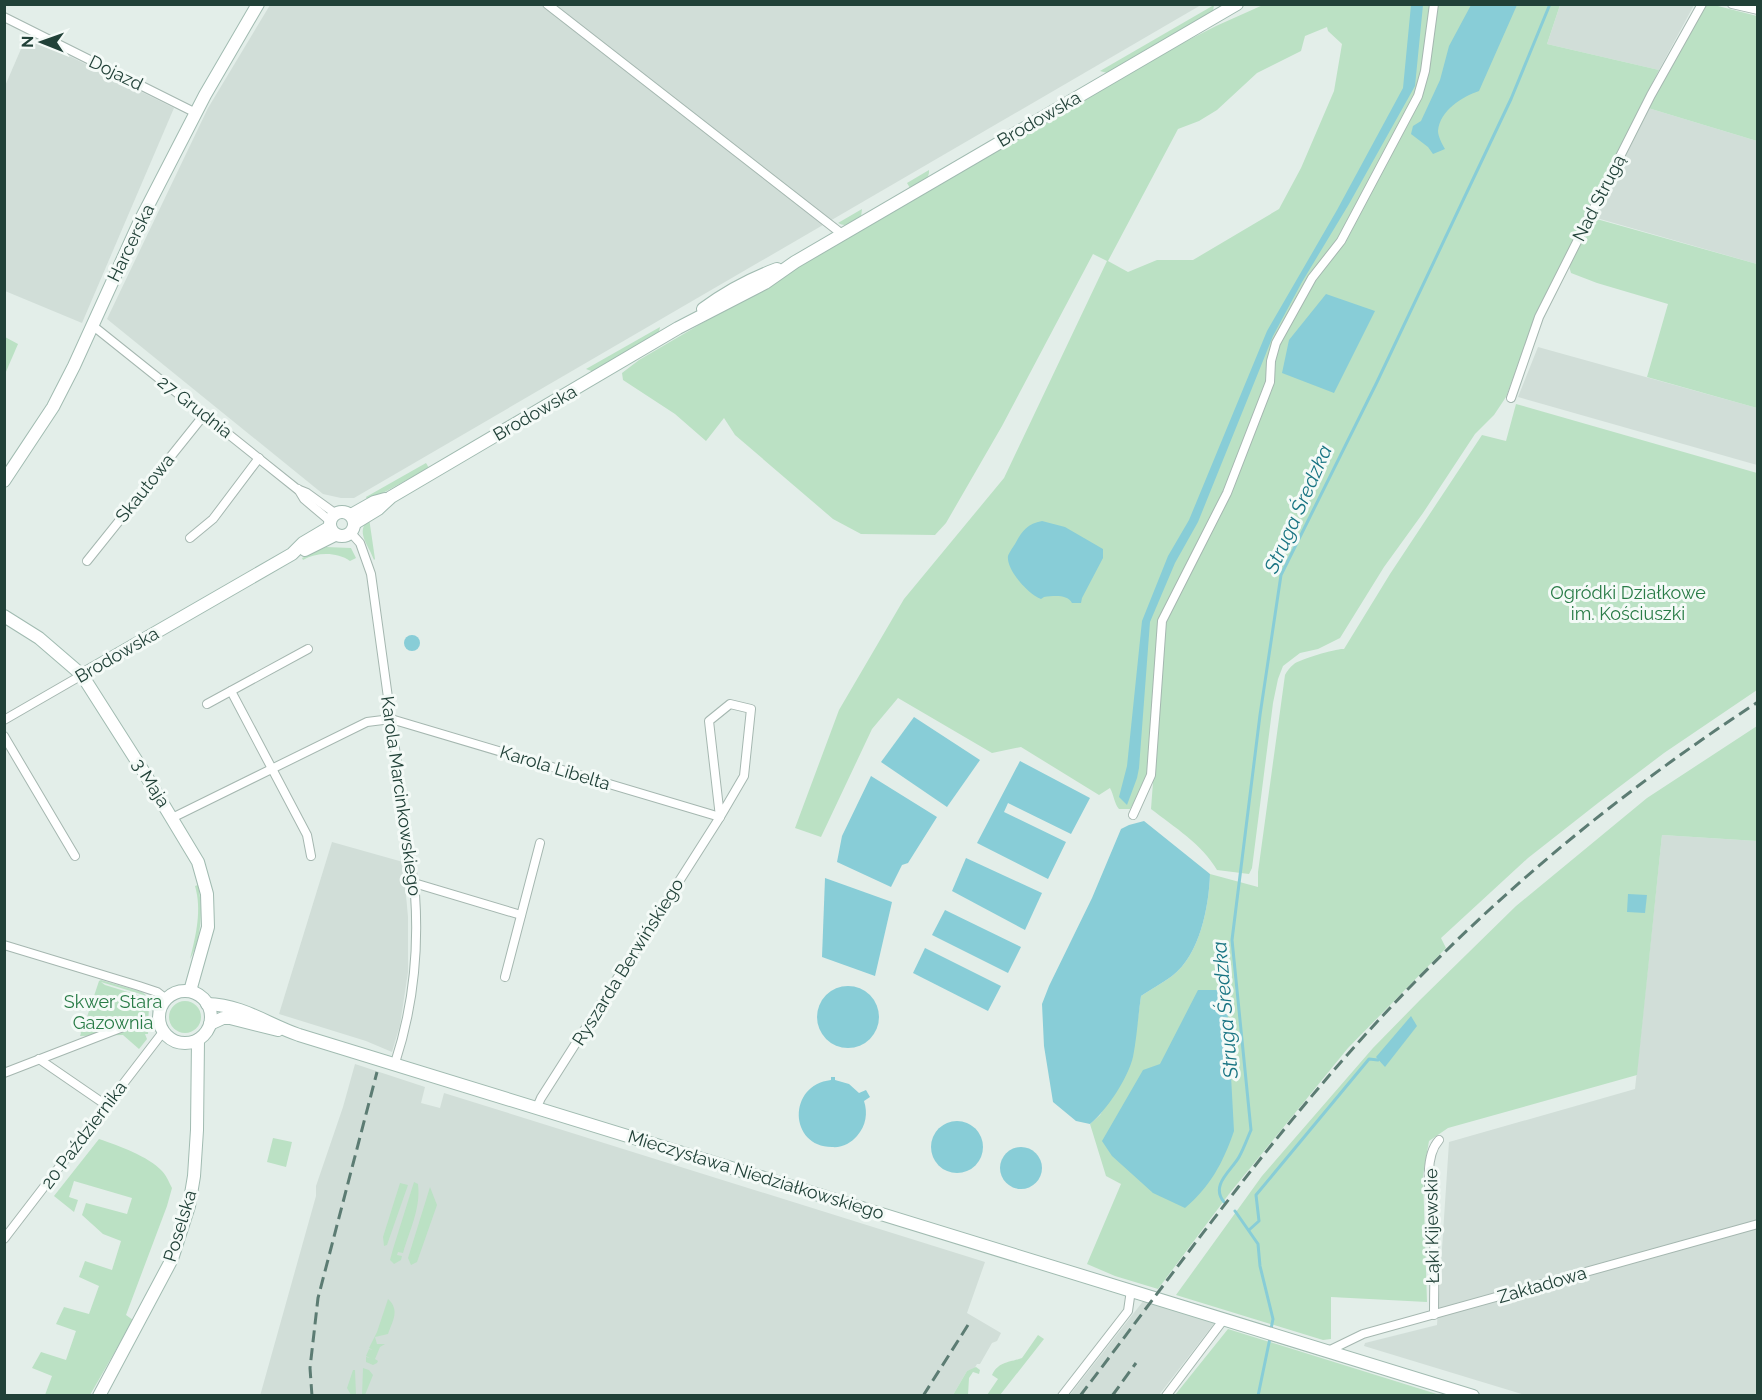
<svg xmlns="http://www.w3.org/2000/svg" width="1762" height="1400" viewBox="0 0 1762 1400" font-family="Raleway,sans-serif">
	<style>
		.built { fill: #d1ded8 }
		.green { fill: #bbe1c4; fill-rule: evenodd }
		.water { fill: #88cdd7 }
		.lines { fill: none; stroke-linecap: round; stroke-linejoin: round }
		.stream { stroke: #88cdd7; stroke-width: 3 }
		.street-casing { stroke: #a5b7b0; stroke-width: 10 }
		.secondary-casing { stroke: #a1bbb1; stroke-width: 14 }
		.street { stroke: #fff; stroke-width: 8 }
		.secondary { stroke: #fff; stroke-width: 12 }
		.rail { stroke: #5c7c73; stroke-width: 3; stroke-dasharray: 12 6; stroke-linecap: butt }
		.labels { text-anchor: middle; stroke-width: 6; stroke-linejoin: round; paint-order: stroke }
		.street-label { font-size: 18px; fill: #214138; stroke: #f4faf7 }
		.park-label { font-size: 18px; fill: #287b46; stroke: #f4faf7 }
		.water-label { font-size: 20px; font-style: italic; fill: #167382; stroke: #f4faf7 }
	</style>
	<rect width="100%" height="100%" fill="#e3eee9"/>
	<g class="built">
		<path d="M270,5H1201L354,498H341L323,494L107,319L208,108Z"/>
		<path d="M1560,5H1694L1659,70L1547,44Z"/>
		<path d="M27,35L174,108L82,323L5,291V86Z"/>
		<path d="M1648,108L1757,141V264L1593,217Z"/>
		<path d="M1538,347L1757,408V465L1518,397Z"/>
		<path d="M1662,835L1757,841V1395H1525L1364,1346L1365,1343L1437,1325L1449,1142L1635,1089Z"/>
		<path d="M332,842L403,862L408,917V972L400,1025L392,1052L366,1041L279,1014Z"/>
		<path d="M355,1064L425,1087L421,1103L440,1108L444,1093L985,1262L967,1313L1001,1333L997,1341L992,1343L980,1364H977L974,1369L967,1371L953,1395L260,1396L316,1196V1186L343,1107Z"/>
		<path d="M1144,1300L1216,1321L1159,1395L1069,1396Z"/>
	</g>
	<g class="green">
		<path d="M1214,5L1213,12L1107,73L1100,71Z"/>
		<path d="M1263,5H1431L1419,86L1354,213L1283,324L1267,381L1219,502L1159,620L1147,774L1139,794L1130,809H1119C1114,803 1114,795 1110,788L1099,795L1021,747L992,753L898,698L872,729L821,837L795,828L839,710L904,599L1004,478L1107,261L1093,254L1002,426L946,523L935,535L861,534L833,519L735,435L724,418L706,441L675,414L623,380L622,373L639,360L1169,50L1216,26ZM1327,27L1328,31L1342,44L1334,91L1301,168L1279,209L1193,260H1157L1128,272L1108,261L1178,129L1199,121L1217,110L1257,73L1301,51L1305,36Z"/>
		<path d="M1437,5H1560L1547,44L1659,70L1536,315L1506,397L1494,415L1475,434L1423,513L1384,567L1340,638L1318,649L1300,653L1283,666L1278,679L1273,703L1252,868L1249,874L1217,870C1202,844 1174,827 1151,809L1165,622L1232,492L1279,344L1420,97Z"/>
		<path d="M1706,5H1714L1757,16V141L1648,108Z"/>
		<path d="M929,170C930,181 918,184 910,188L907,183Z"/>
		<path d="M862,209L861,217C853,222 847,228 838,223Z"/>
		<path d="M1593,218L1757,264V408L1647,377L1668,304L1597,283L1571,273L1569,266Z"/>
		<path d="M660,327L659,332L651,338L594,372L586,369Z"/>
		<path d="M5,337L18,344L5,374Z"/>
		<path d="M1516,404L1757,473V690L1664,753L1598,803L1528,858L1441,938L1446,948L1348,1048L1229,1194L1158,1289L1115,1276L1087,1264L1121,1184L1106,1176L1090,1124L1100,1115L1132,1059L1141,996C1151,989 1163,983 1172,976C1200,955 1209,906 1210,874L1258,887V872L1285,675C1287,671 1290,667 1294,664C1300,659 1338,648 1344,649L1390,574L1482,435L1506,441Z"/>
		<path d="M426,463L429,468L368,501L366,497Z"/>
		<path d="M369,518L375,559L374,560C368,543 355,533 369,518Z"/>
		<path d="M326,547L351,548L356,558L350,561C337,552 317,552 303,560L302,558Z"/>
		<path d="M1757,726V841L1662,835L1637,1075L1448,1128L1429,1141L1423,1175L1427,1302L1331,1297V1339L1323,1340L1176,1295L1262,1176L1373,1048L1420,1000L1516,906L1647,798Z"/>
		<path d="M198,885C203,908 202,939 190,959C196,935 202,910 195,886Z"/>
		<path d="M101,980L142,992L147,996L101,982L105,985L144,997L149,1003L148,1034H145L147,1039L139,1049L123,1035L80,1036L81,1033L79,1029L82,1023H85L99,981Z"/>
		<circle cx="185" cy="1017" r="16"/>
		<path d="M273,1138L292,1142L286,1167L267,1162Z"/>
		<path d="M99,1139C119,1146 148,1156 162,1171C166,1175 169,1182 172,1188L167,1206L126,1315L133,1320L90,1395H45L52,1376L32,1368L41,1352L66,1360L76,1331L56,1324L64,1307L89,1314L99,1286L79,1277L85,1261L112,1270L121,1241L103,1234L82,1215L86,1203L127,1214L132,1198L74,1181L69,1197L78,1200L74,1212L54,1196Z"/>
		<path d="M414,1182L418,1184C421,1208 410,1229 403,1253L398,1252L397,1255L402,1256L401,1260L394,1264L390,1260L393,1249Z"/>
		<path d="M400,1183L408,1185L387,1245L384,1246L383,1237Z"/>
		<path d="M430,1187L437,1205L417,1262L411,1265L408,1258Z"/>
		<path d="M388,1299C400,1310 393,1320 388,1334L375,1337L377,1344H385L380,1347L375,1359L378,1361L377,1363L373,1365L366,1362V1357L370,1358L366,1356L369,1349L373,1350L369,1348L377,1332Z"/>
		<path d="M1228,1329L1440,1395H1175Z"/>
		<path d="M1038,1335L1044,1339L1000,1395H987L998,1379L992,1375C999,1361 1009,1363 1022,1358Z"/>
		<path d="M976,1367L980,1370L979,1374L973,1372L969,1378L968,1395H953L967,1371Z"/>
		<path d="M363,1368L369,1370L373,1375L365,1395H362Z"/>
		<path d="M353,1370H355L356,1395H351L347,1388Z"/>
	</g>
	<g class="water">
		<path d="M1411,5H1423L1415,86L1349,204L1302,282L1273,336L1198,522L1175,563L1150,622L1139,768L1137,778L1127,805L1119,797L1127,766L1142,621L1168,556L1189,520L1267,331L1337,210L1403,88Z"/>
		<path d="M1471,5H1517L1479,91C1462,97 1440,110 1438,131C1438,136 1442,144 1445,149L1433,154L1428,147L1411,134L1413,126L1421,121L1440,80L1449,46Z"/>
		<path d="M1326,294L1375,311L1334,393L1282,373L1289,340Z"/>
		<path d="M1042,521L1065,527L1103,549V558L1082,598L1081,603H1072C1067,594 1054,596 1044,597L1041,599C1029,595 1006,570 1008,556C1009,553 1013,547 1015,544C1022,531 1027,524 1042,521Z"/>
		<circle cx="412" cy="643" r="8"/>
		<path d="M914,717L980,760L947,807L881,762Z"/>
		<path d="M1020,761L1090,798L1071,834L1008,803L1004,812L1066,842L1048,879L977,843Z"/>
		<path d="M871,776L937,817L908,863L902,865L891,887L837,862L842,836Z"/>
		<path d="M1144,821L1210,874C1209,906 1200,955 1172,976C1163,983 1151,989 1141,996C1138,1016 1137,1037 1133,1057C1128,1078 1107,1110 1090,1124L1076,1121L1053,1102L1044,1046L1042,1004L1049,986L1092,898L1121,829L1129,825Z"/>
		<path d="M966,858L1042,893L1025,930L952,891Z"/>
		<path d="M825,878L892,902L875,976L822,957Z"/>
		<path d="M1628,894L1647,895L1645,913L1627,912Z"/>
		<path d="M945,910L1021,947L1008,973L932,935Z"/>
		<path d="M925,948L1001,986L988,1011L913,973Z"/>
		<circle cx="848" cy="1017" r="31"/>
		<path d="M1198,990H1217L1227,1002L1234,1131C1223,1163 1210,1187 1185,1208L1153,1193L1112,1156L1102,1141L1143,1070L1160,1064Z"/>
		<path d="M1411,1016L1417,1026L1385,1067L1376,1057Z"/>
		<path d="M831,1077H835V1080L849,1084L859,1093L866,1090L870,1097L864,1101C868,1113 866,1126 857,1136C851,1143 842,1148 832,1147C789,1147 787,1085 831,1080Z"/>
		<circle cx="957" cy="1147" r="26"/>
		<circle cx="1021" cy="1168" r="21"/>
	</g>
	<g class="lines">
		<g class="stream">
			<path d="M1224,1202C1210,1185 1231,1171 1239,1157C1244,1148 1247,1139 1251,1130L1232,940L1260,715L1281,575L1377,382L1511,99L1550,4"/>
			<path d="M1235,1211L1258,1244L1260,1266L1273,1319L1271,1329"/>
			<path d="M1249,1230L1259,1221L1256,1195L1369,1059L1378,1060"/>
			<path d="M1258,1396L1270,1338"/>
		</g>
		<g class="street-casing">
			<g id="street">
				<path d="M547,4L842,234"/>
				<path d="M1732,4L1758,10"/>
				<path d="M4,17L196,113"/>
				<path d="M92,325L297,489L307,493L336,514"/>
				<path d="M1511,398L1539,317L1651,95L1702,4"/>
				<path d="M298,489L304,499L330,521"/>
				<path d="M351,533L360,543L371,574L415,894C419,951 413,1008 395,1063"/>
				<path d="M190,538L213,519L259,458"/>
				<path d="M87,561L204,415"/>
				<path d="M231,691L307,835L311,856"/>
				<path d="M207,704L308,649"/>
				<path d="M4,720L82,675"/>
				<path d="M4,736L75,856"/>
				<path d="M1133,815L1151,775L1162,621L1227,493L1270,382L1271,361L1276,343L1312,278L1341,241L1418,96L1425,71L1434,4"/>
				<path d="M172,818L367,722L391,719L720,817"/>
				<path d="M414,883L521,915"/>
				<path d="M4,945L139,986L157,992L166,999"/>
				<path d="M505,977L540,843"/>
				<path d="M39,1059L106,1105"/>
				<path d="M4,1073L136,1022"/>
				<path d="M537,1107L541,1098L720,817L744,776L751,709L730,704L709,721L720,817"/>
				<path d="M4,1239L163,1032"/>
				<path d="M1434,1315C1434,1288 1435,1262 1434,1235C1433,1209 1420,1161 1439,1140"/>
				<path d="M1328,1351L1363,1334L1758,1224"/>
				<path d="M1062,1396L1128,1311L1131,1290"/>
				<path d="M1166,1396L1224,1319"/>
			</g>
		</g>
		<g class="secondary-casing">
			<g id="secondary">
				<path d="M703,309C726,292 750,279 777,269"/>
				<path d="M4,481L53,407L74,366L140,221L205,95L258,4"/>
				<circle cx="342" cy="524" r="12"/>
				<path d="M351,515L374,502L385,499"/>
				<path d="M355,523L378,509L391,497L678,328L765,283L795,262L1237,4"/>
				<path d="M305,550L335,535"/>
				<path d="M4,616L39,638L82,675L145,774L198,862L207,894L208,927L190,991"/>
				<path d="M82,675L292,554L303,543L330,527"/>
				<circle cx="185" cy="1017" r="26"/>
				<path d="M207,1004C243,1005 267,1024 299,1035L1473,1396"/>
				<path d="M210,1024L223,1018H230L278,1030"/>
				<path d="M99,1396L172,1259L189,1206L194,1176L197,1130L198,1040"/>
			</g>
		</g>
		<use href="#street" class="street"/>
		<use href="#secondary" class="secondary"/>
		<g class="rail">
			<path d="M312,1396L310,1368L318,1298L377,1072"/>
			<path d="M923,1396L968,1325"/>
			<path d="M1080,1396C1176,1270 1268,1140 1376,1023C1489,900 1618,793 1758,702"/>
			<path d="M1112,1396L1136,1363"/>
		</g>
	</g>
	<g class="labels">
		<g class="street-label">
			<text transform="translate(116 73) rotate(26)" y="6">Dojazd</text>
			<text transform="translate(1039 119) rotate(-30)" y="6">Brodowska</text>
			<text transform="translate(1599 198) rotate(-63)" y="6">Nad Strugą</text>
			<text transform="translate(131 243) rotate(-64)" y="6">Harcerska</text>
			<text transform="translate(195 407) rotate(38)" y="6">27 Grudnia</text>
			<text transform="translate(535 413) rotate(-30)" y="6">Brodowska</text>
			<text transform="translate(145 488) rotate(-51)" y="6">Skautowa</text>
			<text transform="translate(117 655) rotate(-30)" y="6">Brodowska</text>
			<text transform="translate(555 768) rotate(17)" y="6">Karola Libelta</text>
			<text transform="translate(151 783) rotate(58)" y="6">3 Maja</text>
			<text transform="translate(401 796) rotate(82)" y="6">Karola Marcinkowskiego</text>
			<text transform="translate(628 962) rotate(-58)" y="6">Ryszarda Berwińskiego</text>
			<text transform="translate(84 1135) rotate(-53)" y="6">20 Października</text>
			<text transform="translate(756 1175) rotate(17)" y="6">Mieczysława Niedziałkowskiego</text>
			<text transform="translate(180 1226) rotate(-73)" y="6">Poselska</text>
			<text transform="translate(1432 1226) rotate(-91)" y="6">Łąki Kijewskie</text>
			<text transform="translate(1542 1285) rotate(-16)" y="6">Zakładowa</text>
		</g>
		<g class="park-label">
			<text x="1628" y="599">Ogródki Działkowe<tspan x="1628" dy="21">im. Kościuszki</tspan></text>
			<text x="113" y="1008">Skwer Stara<tspan x="113" dy="21">Gazownia</tspan></text>
		</g>
		<g class="water-label">
			<text transform="translate(1298 509) rotate(-66)" y="7">Struga Średzka</text>
			<text transform="translate(1225 1010) rotate(-95)" y="7">Struga Średzka</text>
		</g>
	</g>
	<rect width="1762" height="1400" fill="none" stroke="#214138" stroke-width="12"/>
	<g transform="translate(42 42) rotate(271)" stroke="#f4faf7" stroke-width="4.5" paint-order="stroke">
	<path d="M0-4.5L10 22L0 15L-10 22Z" fill="#214138"/>
	<text y="-9" font-size="16" font-weight="bold" text-anchor="middle" fill="#214138">N</text>
	</g>
</svg>
